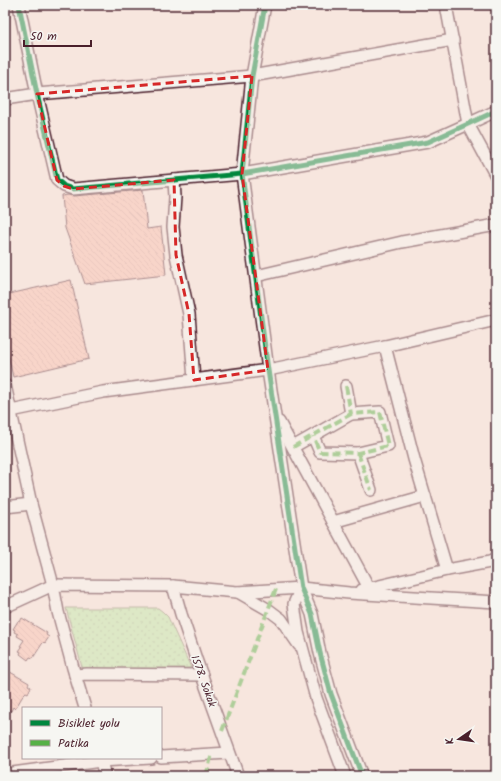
<svg xmlns="http://www.w3.org/2000/svg" width="501" height="781" viewBox="0 0 501 781" font-family="Kalam,sans-serif">
	<style>
		.park { fill: url(#park-dots); stroke: #84846a }
		.building { fill: url(#building-back-hatch); stroke: #4a1f2b }
		.lines { fill: none; stroke-linecap: round; stroke-linejoin: round }
		.minor-casing { stroke: #4a1f2b; stroke-width: 14 }
		.minor { stroke: #f6f6f2; stroke-width: 11 }
		.quiet { stroke: #57b146; stroke-width: 4; stroke-dasharray: 8 4; stroke-linecap: butt }
		.cycleway-casing { stroke: #f6f6f2; stroke-width: 8 }
		.cycleway { stroke: #00873e; stroke-width: 5 }
		.marked { fill: none; stroke: #d62828; stroke-width: 3; stroke-dasharray: 8 5; stroke-linejoin: round }
		.labels { text-anchor: middle; stroke-width: 3; stroke-linejoin: round; paint-order: stroke }
		.street-label { font-size: 11px; fill: #4a1f2b; stroke: #f6f6f2 }
	</style>
	<defs>
		<pattern id="park-dots" width="8" height="8" patternUnits="userSpaceOnUse"><rect width="8" height="8" fill="#bdeaa8"/><path d="M2 2h.1M6 6h.1" fill="none" stroke="#a4c891" stroke-width="1.8" stroke-linecap="round"/></pattern>
		<pattern id="building-back-hatch" width="6" height="6" patternUnits="userSpaceOnUse"><rect width="6" height="6" fill="#f9c0b0"/><path d="M-1 5l2 2M0 0l6 6M5-1l2 2" fill="none" stroke="#d7a598"/></pattern>
	</defs>
	<rect width="100%" height="100%" fill="#f7e6de"/>
	<filter id="ink" filterUnits="userSpaceOnUse"><feTurbulence type="fractalNoise" baseFrequency=".025" numOctaves="2"/><feDisplacementMap in="SourceGraphic" scale="8" xChannelSelector="R" yChannelSelector="G"/><feConvolveMatrix kernelMatrix="1 2 1 2 8 2 1 2 1" color-interpolation-filters="sRGB"/></filter>
	<g filter="url(#ink)">
		<path class="park" d="M66,608H158L163,612L168,617L191,668L83,671Z"/>
		<g class="building">
			<path d="M143,190L147,229L161,227L166,275L85,284L65,228L62,196L68,195L74,196Z"/>
			<path d="M71,280L89,359L13,377L5,340V311H8L5,295Z"/>
			<path d="M22,618L47,633L46,635L49,637L45,643L44,642L42,644L33,658L30,657L28,660L20,654L21,652L19,651L22,647L20,646L24,640L17,636L18,634L14,632L15,630L13,629L18,621L20,622Z"/>
			<path d="M5,669L29,683L28,685L31,687L28,693L26,692L24,694L15,709L13,707L11,711L5,707Z"/>
		</g>
		<g class="lines">
			<g class="minor-casing">
				<g id="minor">
					<path d="M19,5L37,94L57,180L64,186L73,189L242,174L428,142L468,124L496,111"/>
					<path d="M265,5L252,76L242,174L268,370L301,588L312,614L320,653L331,694L362,776"/>
					<path d="M446,5L468,124L496,176"/>
					<path d="M5,99L37,94L252,76L453,40"/>
					<path d="M174,180L175,197L173,227L176,255L189,314L194,380"/>
					<path d="M256,276L402,242L496,225"/>
					<path d="M385,346L414,459L447,570"/>
					<path d="M5,385L31,504L53,585L58,612L73,668L85,708"/>
					<path d="M346,386L351,414"/>
					<path d="M11,411L103,392L268,370L385,346L496,320"/>
					<path d="M279,422L369,588"/>
					<path d="M293,447L351,414L380,412L388,446L358,453L320,452L313,436"/>
					<path d="M358,453L371,490"/>
					<path d="M5,507L31,504"/>
					<path d="M333,522L425,496"/>
					<path d="M173,586L181,614L196,659L238,776"/>
					<path d="M301,588L294,604L298,632L316,698L345,776"/>
					<path d="M362,590L447,570L490,562L496,559"/>
					<path d="M238,592L269,610L281,619L299,645"/>
					<path d="M5,607L53,585L173,586L237,592L301,588L349,593L496,602"/>
					<path d="M75,675L87,674L202,675"/>
					<path d="M161,757L229,753"/>
					<path d="M100,758L105,776"/>
					<path d="M5,774L101,761L151,758"/>
				</g>
			</g>
			<use href="#minor" class="minor"/>
			<g class="quiet">
				<path d="M346,386L351,414"/>
				<path d="M293,447L351,414L380,412L388,446L358,453L320,452L313,436"/>
				<path d="M358,453L371,490"/>
				<path d="M222,731L276,589"/>
				<path d="M206,776L212,754"/>
			</g>
			<g class="cycleway-casing">
				<g id="cycleway">
					<path d="M19,5L37,94L57,180L64,186L73,189L242,174L428,142L468,124L496,111"/>
					<path d="M265,5L252,76L242,174L268,370L301,588L312,614L320,653L331,694L362,776"/>
				</g>
			</g>
			<use href="#cycleway" class="cycleway"/>
		</g>
	</g>
	<path d="M0 0H501V781H0ZM252,76L242,174L268,370L194,380L189,314L176,255L174,180L73,189L64,186L57,180L37,94Z" fill="#f7e6de" fill-opacity=".55" fill-rule="evenodd"/>
	<path class="marked" d="M252,76L242,174L268,370L194,380L189,314L176,255L174,180L73,189L64,186L57,180L37,94Z"/>
	<g class="labels">
		<g class="street-label">
			<text transform="translate(204 681) rotate(70)" y="4">1578. Sokak</text>
		</g>
	</g>
	<rect width="501" height="781" fill="none" stroke="#f6f6f2" stroke-width="20"/>
	<rect x="10" y="10" width="481" height="761" fill="none" stroke="#4a1f2b" stroke-width="1.5" filter="url(#ink)"/>
	<rect x="22" y="707" width="140" height="52" fill="#f6f6f2" stroke="#b1a0a2"/>
	<rect x="30" y="720" width="20" height="6" fill="#00873e" stroke="#b1a0a2"/>
	<text x="58" y="727" font-size="12" fill="#4a1f2b">Bisiklet yolu</text>
	<rect x="30" y="740" width="20" height="6" fill="#57b146" stroke="#b1a0a2"/>
	<text x="58" y="747" font-size="12" fill="#4a1f2b">Patika</text>
	<g transform="translate(459 739) rotate(257)" stroke="#f6f6f2" stroke-width="3" paint-order="stroke">
	<path d="M0-3L7 15L0 10L-7 15Z" fill="#4a1f2b"/>
	<text y="-6" font-size="11" font-weight="bold" text-anchor="middle" fill="#4a1f2b">K</text>
	</g>
	<path d="M24 40v6h67v-6" fill="none" stroke="#4a1f2b" stroke-width="2"/>
	<text x="30" y="40" font-size="12" fill="#4a1f2b" stroke="#f6f6f2" stroke-width="3" paint-order="stroke">50 m</text>
</svg>
